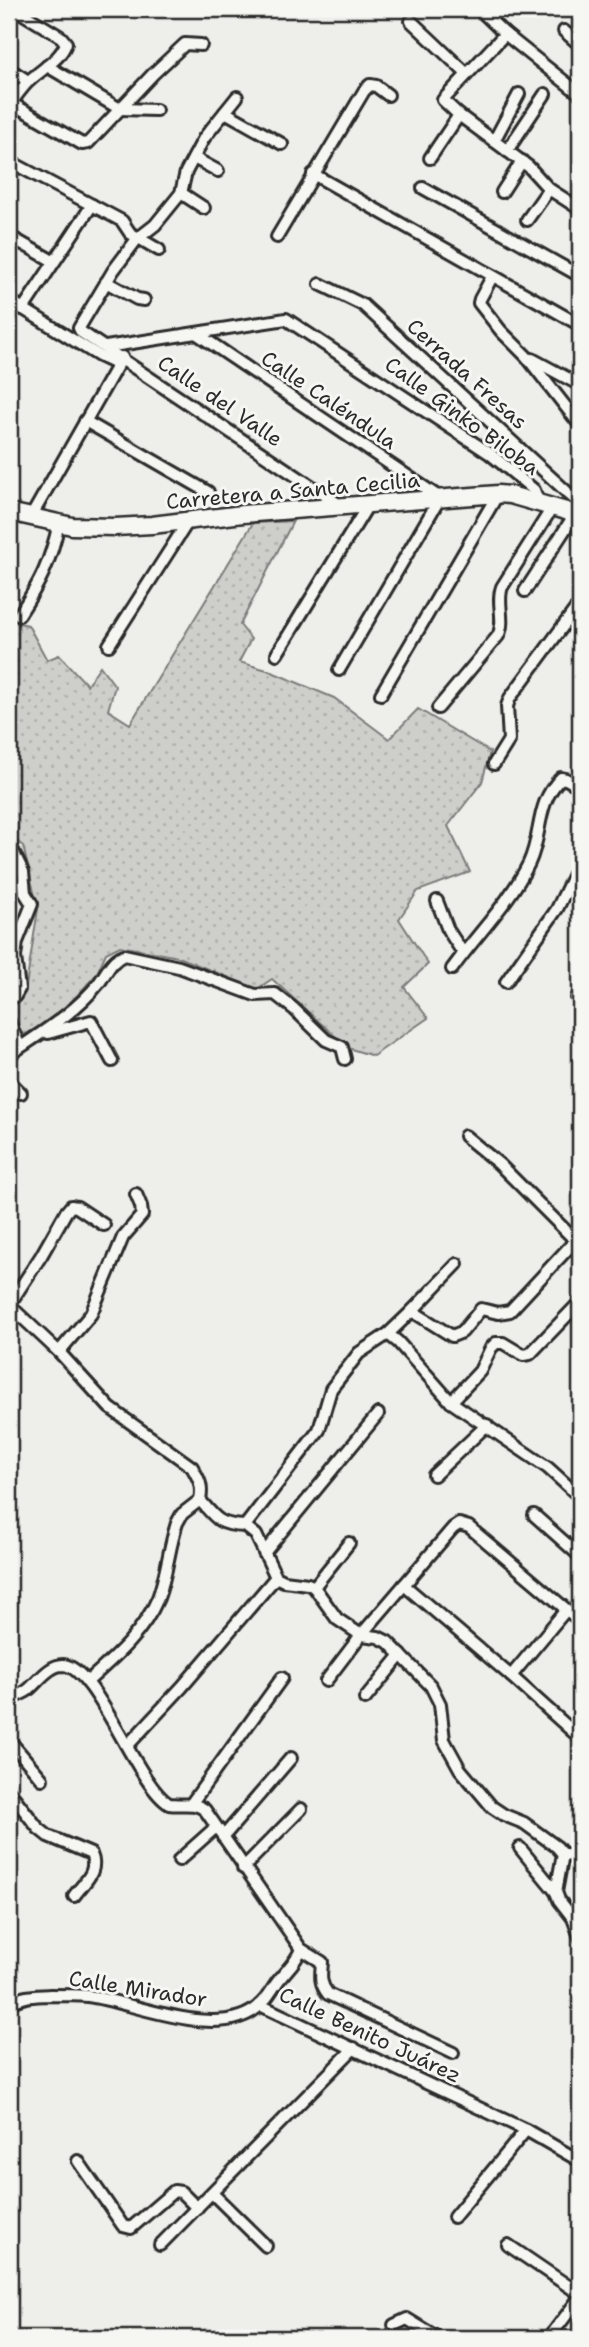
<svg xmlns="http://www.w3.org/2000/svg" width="589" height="2347" viewBox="0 0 589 2347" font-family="'Shantell Sans',sans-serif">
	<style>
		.grass { fill: url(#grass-dots); stroke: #7c7c7a; stroke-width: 2 }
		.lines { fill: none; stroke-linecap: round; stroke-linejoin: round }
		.street-casing { stroke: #2b2b2b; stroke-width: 16 }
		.secondary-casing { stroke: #2b2b2b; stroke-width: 21 }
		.street { stroke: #f6f6f2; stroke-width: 10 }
		.secondary { stroke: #f6f6f2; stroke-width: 16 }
		.labels { text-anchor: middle; stroke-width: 6; stroke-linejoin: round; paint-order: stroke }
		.street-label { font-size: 21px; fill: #2b2b2b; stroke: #f6f6f2 }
	</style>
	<defs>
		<pattern id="grass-dots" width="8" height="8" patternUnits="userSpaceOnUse" patternTransform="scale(1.75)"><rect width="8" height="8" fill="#cececa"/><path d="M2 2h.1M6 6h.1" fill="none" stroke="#b1b1ae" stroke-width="1.8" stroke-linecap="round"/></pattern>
	</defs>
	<rect width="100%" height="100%" fill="#eeeeea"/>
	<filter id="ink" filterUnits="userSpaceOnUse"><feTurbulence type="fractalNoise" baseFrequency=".0143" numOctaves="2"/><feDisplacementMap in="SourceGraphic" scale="14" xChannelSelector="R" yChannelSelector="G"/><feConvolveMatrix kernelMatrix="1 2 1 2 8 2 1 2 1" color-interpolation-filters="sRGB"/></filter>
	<g filter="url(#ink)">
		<path class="grass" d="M293,521L240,625L251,639L239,662L267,670L334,698L389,739L418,709L490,752L482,782L448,826L470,872L418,891L399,919L428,964L404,987L428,1018L373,1056L348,1048L272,979L257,989L178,957L120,946L106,953L96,975L56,1018L22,1036L9,1007L25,993L38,909L23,846L9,835V621L28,625L47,660L59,655L87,685L100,666L115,686L108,710L130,724L253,523Z"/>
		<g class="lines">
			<g class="street-casing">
				<g id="street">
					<path d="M479,9L505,34L580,94"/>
					<path d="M411,21L467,74"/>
					<path d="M564,31L580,45"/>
					<path d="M505,34L443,100L459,115L529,167L549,189L580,209"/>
					<path d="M47,66L120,109L156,110"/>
					<path d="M9,69L28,81"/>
					<path d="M237,97L204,138L186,172L181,193L155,225L137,239L113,271L79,328L81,332L341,506"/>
					<path d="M11,103C17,95 23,86 30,80C42,69 61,59 66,43L61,37L15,9"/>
					<path d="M9,104L11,103L82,144L88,143L153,74L185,44L201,45"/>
					<path d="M225,112L282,144"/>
					<path d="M494,141L519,94"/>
					<path d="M507,151L545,94"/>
					<path d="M194,158L218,171"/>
					<path d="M430,158L459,115"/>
					<path d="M9,161L122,221L130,233L159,250"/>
					<path d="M313,174L580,325"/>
					<path d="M423,188L580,276"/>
					<path d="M502,192L522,161"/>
					<path d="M181,193L204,208"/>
					<path d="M527,220L549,189"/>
					<path d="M9,236L53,261"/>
					<path d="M277,237L364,91L370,85L376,86L388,95"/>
					<path d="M492,277L480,299L479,303L501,331L526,356L580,425"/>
					<path d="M106,282L137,299L144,300"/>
					<path d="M320,284L363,305L580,504"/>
					<path d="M9,300L99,356L118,365"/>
					<path d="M23,309L92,205"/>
					<path d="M196,333L440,498L339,670"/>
					<path d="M106,347L286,319L489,453L534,490L539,503"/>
					<path d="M532,359L580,385"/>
					<path d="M85,421L208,492"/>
					<path d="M31,517L122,357"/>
					<path d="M525,591L575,514"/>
					<path d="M19,615C41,581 50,563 59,523"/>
					<path d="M109,645L189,520"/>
					<path d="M277,654L368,505"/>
					<path d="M381,694L498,494"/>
					<path d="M438,708L498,636C506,621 496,602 502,587L552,508"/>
					<path d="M494,764L509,740L507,706L510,698L580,603"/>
					<path d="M437,901L448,930L463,953"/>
					<path d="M452,969C477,934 510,902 529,863C543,833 535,804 561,778L566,779L580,787"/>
					<path d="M506,982L557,909L580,862"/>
					<path d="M577,998L580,994"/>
					<path d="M9,999L15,996L19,989L15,957L17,942L32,904L25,893L23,872L9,843"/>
					<path d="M9,1021L20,1047"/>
					<path d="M48,1033L91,1021L112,1061"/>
					<path d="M9,1055C41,1033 75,1013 99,983C107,972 111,960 124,955L179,967L255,995L275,994L294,1009L326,1040L342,1047L345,1059"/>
					<path d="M9,1081L21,1093"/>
					<path d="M465,1136L499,1164L580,1245"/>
					<path d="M9,1305L59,1352L110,1408L192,1467C199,1479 203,1486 200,1500C216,1519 219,1525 245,1526"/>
					<path d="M9,1305L41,1256L66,1212L71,1206L77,1207L104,1225"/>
					<path d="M412,1311L457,1264"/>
					<path d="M388,1334L398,1342L451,1402L548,1468L580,1497"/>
					<path d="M59,1352L91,1314L123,1237L142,1215L141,1206L136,1194"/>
					<path d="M451,1402L480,1371L491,1348L496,1343H503L523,1355L530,1354L580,1302"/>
					<path d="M434,1475L487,1425"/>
					<path d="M534,1515L580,1556"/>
					<path d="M245,1526L256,1535L276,1577L284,1581L308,1584L314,1587L337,1619L361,1635L378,1637L388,1642L431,1686L440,1704L444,1740L460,1769L492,1807L504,1815L524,1823L557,1847L563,1854L556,1892L559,1900L573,1918L580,1937"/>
					<path d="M245,1526L319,1430L331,1389L359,1353L388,1334L412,1311L452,1336L462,1332L481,1309L498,1313L510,1311L575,1241"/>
					<path d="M264,1553L378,1414"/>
					<path d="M404,1585L511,1676L580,1738"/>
					<path d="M314,1587L349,1543"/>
					<path d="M511,1676L566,1610"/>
					<path d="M326,1681L361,1635L453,1528L459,1524L469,1527L580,1621"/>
					<path d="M87,1682C115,1657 143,1633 158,1598C167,1574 169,1547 177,1523L182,1514L200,1500"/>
					<path d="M9,1699C16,1696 23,1694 28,1690C38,1682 49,1665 63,1665C96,1666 136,1784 169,1804C182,1806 194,1801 205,1810L301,1949L322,1962C321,1975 319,1983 328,1994L453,2053"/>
					<path d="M365,1699L401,1655"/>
					<path d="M9,1740L42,1779"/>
					<path d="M128,1745L182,1687L276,1577"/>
					<path d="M9,1791L38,1828L48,1836L91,1854C99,1872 84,1882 74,1896"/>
					<path d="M191,1804L282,1678"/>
					<path d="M223,1837L291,1758"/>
					<path d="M520,1848L556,1892"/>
					<path d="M563,1854L580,1855"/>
					<path d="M179,1860L216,1827"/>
					<path d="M243,1868L301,1809"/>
					<path d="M9,2004C22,1995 35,1996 50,1995C63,1995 75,1995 88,1996C134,2002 220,2043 260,2005C266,2000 271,1991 276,1984C284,1972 296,1963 301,1949"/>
					<path d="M260,2005L526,2130L580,2161"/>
					<path d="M78,2161L123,2226L131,2228L174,2191L181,2192L197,2208"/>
					<path d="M212,2193L266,2246"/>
					<path d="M454,2217L526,2130"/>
					<path d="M160,2245L354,2048"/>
					<path d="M508,2245L580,2294"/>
					<path d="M394,2325L407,2319L438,2338"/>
					<path d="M549,2338L580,2297"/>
				</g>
			</g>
			<g class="secondary-casing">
				<path id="secondary" d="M9,512L72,526L115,527L152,525L243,514L498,494L510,495L580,515"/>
			</g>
			<use href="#street" class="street"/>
			<use href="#secondary" class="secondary"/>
		</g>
	</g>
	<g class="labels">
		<g class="street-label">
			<text transform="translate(467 374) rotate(42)" y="7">Cerrada Fresas</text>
			<text transform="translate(329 400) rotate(34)" y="7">Calle Caléndula</text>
			<text transform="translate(220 401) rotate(34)" y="7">Calle del Valle</text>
			<text transform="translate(462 416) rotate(36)" y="7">Calle Ginko Biloba</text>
			<text transform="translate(293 491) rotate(-5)" y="7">Carretera a Santa Cecilia</text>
			<text transform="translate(138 1989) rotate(9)" y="7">Calle Mirador</text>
			<text transform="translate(370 2035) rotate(25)" y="7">Calle Benito Juárez</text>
		</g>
	</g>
	<rect width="589" height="2347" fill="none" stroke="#f6f6f2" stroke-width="35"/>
	<rect x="18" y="18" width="554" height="2312" fill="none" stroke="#2b2b2b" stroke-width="2.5" filter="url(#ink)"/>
</svg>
